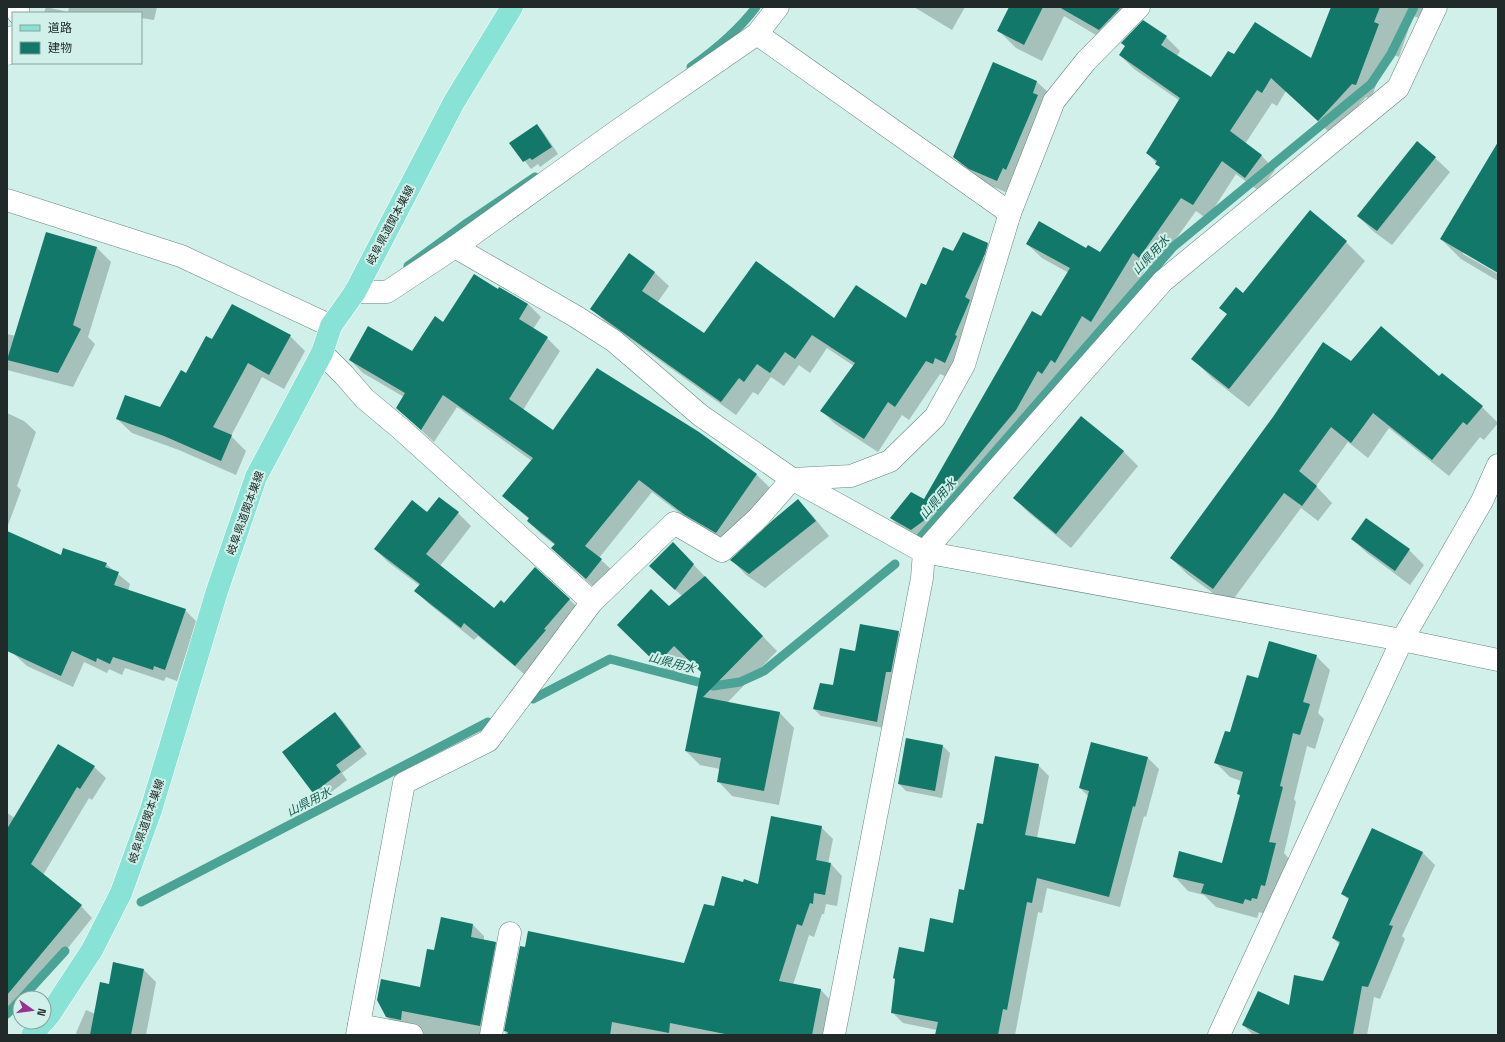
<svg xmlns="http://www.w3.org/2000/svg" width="1505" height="1042" viewBox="0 0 1505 1042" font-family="'Space Grotesk','Noto Sans JP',sans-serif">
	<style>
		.shadow { fill: #0003; fill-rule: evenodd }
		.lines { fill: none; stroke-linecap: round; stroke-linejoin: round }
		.stream { stroke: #4aa394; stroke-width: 9 }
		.building { fill: #12786a }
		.street-casing { stroke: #698680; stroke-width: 23 }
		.primary-casing { stroke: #fff; stroke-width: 23 }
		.street { stroke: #fff; stroke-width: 22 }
		.primary { stroke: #88e2d5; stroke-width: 22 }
		.labels { text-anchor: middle; stroke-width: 4; stroke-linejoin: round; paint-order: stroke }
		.street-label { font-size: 11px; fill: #202b29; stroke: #d0f0e9 }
		.water-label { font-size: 12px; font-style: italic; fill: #155e53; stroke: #d0f0e9 }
	</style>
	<rect width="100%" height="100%" fill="#d0f0e9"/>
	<g class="shadow">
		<path d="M46,7L68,12L69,7H157L154,20L141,18V13H44Z"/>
		<path d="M914,7H965L952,30Z"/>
		<path d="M1010,7H1149L1135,21L1138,24L1116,47L1064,16L1042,61L1016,48L999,31Z"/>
		<path d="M1332,7H1425L1419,18L1413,16L1399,57L1388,53L1371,99L1366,97L1332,135L1286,91L1277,106L1272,103L1245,144L1261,155L1275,170L1259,191L1236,174L1207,219L1196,211L1153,271L1147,267L1105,335L1096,330L1070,376L1065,374L1057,388L1052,385L1030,424L926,544L905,532L891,518L924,500L1069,273L1042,258L1027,244L1086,249L1100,254L1161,168L1147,153L1180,101L1134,69L1120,55L1166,37L1180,51L1177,56L1211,78L1234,56L1312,60Z"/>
		<path d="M994,63L1037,82L1052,96L1012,195L985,183L968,172L954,157Z"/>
		<path d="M537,125L544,133L558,154L540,167L538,164L531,169L511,143Z"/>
		<path d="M1435,158L1450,172L1392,245L1373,231L1358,216Z"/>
		<path d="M1498,177V272L1463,252V254L1498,274V281L1461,259L1441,239Z"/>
		<path d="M1310,212L1346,242L1365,261L1249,407L1212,378L1193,359L1228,315L1220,308L1244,294Z"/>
		<path d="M47,233L97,248L111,262L88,337L95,344L73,387L7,370V334L16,336Z"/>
		<path d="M987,244L1001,258L947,377L940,374L909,420L902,415L878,452L835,424L822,411L854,366L827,348L810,373L799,365L784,386L771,377L758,395L753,392L736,415L606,322L592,309L630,255L655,273L669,286L657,303L704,335L834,320H906L926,287L953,253ZM985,249H987L984,259L982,258Z"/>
		<path d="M500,288L528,304L541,317L533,329L547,338L560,351L523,410L553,432L698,433L757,475L770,488L729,545L699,528L652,492L599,558L615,573L599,592L565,561L552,548L555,545L541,534L528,521L529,519L503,496L532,461L457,407L434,442L397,408L404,397L363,373L350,360L412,352L443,323L498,291Z"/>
		<path d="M290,336L305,351L284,389L262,377L231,436L246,451L236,475L179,450L132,433L117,419L161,408L213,340Z"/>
		<path d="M1351,363L1440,377L1482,407L1498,423L1484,440L1480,437L1449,476L1389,428L1368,458L1348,442L1316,486L1332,503L1318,521L1301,508L1229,605L1187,574L1171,558Z"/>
		<path d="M7,413L24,421L36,432L17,486L21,490L7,528Z"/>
		<path d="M1081,417L1124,452L1138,466L1071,548L1029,513L1014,498Z"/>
		<path d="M798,501L812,515L829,536L765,588L746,575L732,560Z"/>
		<path d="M458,513L471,526L440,566L495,609L569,599L582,612L529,678L478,636L474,640L429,604L416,591L420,586L388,562L375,549L427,514Z"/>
		<path d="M1366,519L1409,550L1424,565L1410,585L1367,553L1352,539Z"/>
		<path d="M7,532L61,556L106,564L130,584L128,591L185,610L197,622L177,681L166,677L164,681L125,668L122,675L109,669L107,673L84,662L73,687L27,666L15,655L7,594Z"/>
		<path d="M687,558L777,651L727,703L780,713L794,728L779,805L732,796L718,781L720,769L700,765L686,751L702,672L689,660L672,677L632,639L682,596L650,566Z"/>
		<path d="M898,632L905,639L884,728L821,716L814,709L833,686L856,652Z"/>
		<path d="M1316,656L1330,670L1318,713L1324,719L1315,749L1307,746L1294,799L1296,802L1284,853L1289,859L1265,914L1259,912L1257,918L1216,907L1204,895L1188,891L1174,876L1222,864L1241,796L1238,793L1241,781L1230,777L1216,763L1258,680Z"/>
		<path d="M335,713L342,720L367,754L342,773L347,780L321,800L314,792L283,752Z"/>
		<path d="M907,739L943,746L950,753L942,798L906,791L899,784Z"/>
		<path d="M1092,743L1148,758L1159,769L1146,817L1144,816L1120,907L1047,888L1042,913L1038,912L1015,1035H936L937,1030L903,1023L892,1012L925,953L954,924L984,826L1038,765L1049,776L1037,838L1076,846L1089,797L1080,788Z"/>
		<path d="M94,767L106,778L92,800L89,798L43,875L81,906L92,918L47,974L45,973L25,998H20V1005L7,1020V813L15,818Z"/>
		<path d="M821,827L833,839L828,864H831L842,876L837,906L826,904L824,914H822L814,937L809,935L793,985L821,990L832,1002L825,1035H505L521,947L685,964L715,908L759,885Z"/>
		<path d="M1373,829L1423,853L1435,865L1402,936L1405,939L1380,999L1374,997L1367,1035H1253L1243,1025L1289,1007L1324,982L1340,945L1333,938L1349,900L1342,894Z"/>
		<path d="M473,925L484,936V940L495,942L507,954L492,1035H425V1034L399,1029L387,1017L420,988L435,951Z"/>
		<path d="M144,970L156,982L146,1035H78L76,1033L86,1010L95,1014L109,985Z"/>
	</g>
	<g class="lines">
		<g class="stream">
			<path d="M691,67C715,50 738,31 756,7"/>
			<path d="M408,266L467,223L535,177"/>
			<path d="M920,538L1173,247L1371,84L1391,54L1414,7"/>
			<path d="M533,699L610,659L713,686L740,682L764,671L895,564"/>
			<path d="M141,902L488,722"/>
			<path d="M22,998L65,951"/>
			<path d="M7,1014L20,1000"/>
		</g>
	</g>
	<g class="building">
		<path d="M1009,7H1043L1024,45L997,31Z"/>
		<path d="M1059,7H1121L1099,30Z"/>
		<path d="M1331,7H1380L1374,22L1379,24L1356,85L1352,84L1318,121L1271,78L1262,93L1257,90L1230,131L1262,155L1245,178L1222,161L1193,205L1181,198L1139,258L1133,253L1091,322L1082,316L1055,363L1051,360L1042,374L1038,371L1016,410L937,505L941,508L911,530L890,518L911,492L924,499L1032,311L1041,316L1070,268L1026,244L1039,221L1086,248L1088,245L1100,252L1160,167L1155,164L1157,161L1146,153L1180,98L1119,55L1125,46L1121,43L1143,20L1167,36L1161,45L1211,77L1228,51L1234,54L1255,22L1311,58Z"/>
		<path d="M993,62L1037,81L1033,93L1038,95L1006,170L1003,168L997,181L969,169L953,157Z"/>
		<path d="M537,124L552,147L532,160L530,158L523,162L509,143Z"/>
		<path d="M1417,141L1436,157L1377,231L1357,216Z"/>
		<path d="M1498,142V273L1440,239Z"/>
		<path d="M1310,210L1347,241L1229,389L1191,359L1227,314L1219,308L1236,287L1243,293Z"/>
		<path d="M46,232L97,247L73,325L81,329L58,373L7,360Z"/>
		<path d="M963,232L988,243L985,254L965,297L970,300L955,335L957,336L945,363L935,358L933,364L926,361L895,407L888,402L864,439L820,411L855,363L812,335L795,359L785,352L770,373L757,364L744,382L739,378L721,402L590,309L629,253L655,272L642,291L704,333L756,261L834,318L856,285L906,318L921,283L926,285L943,247L953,251Z"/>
		<path d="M474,274L498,289L499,287L528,304L519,319L548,337L509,399L553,430L597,368L699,432L757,474L716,533L685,515L639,480L585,546L602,559L586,579L551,548L555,544L527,521L529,518L502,496L533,458L443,395L421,430L396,408L405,393L349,360L368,326L412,351L435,316L443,322Z"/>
		<path d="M232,304L291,335L269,375L248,363L213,427L232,435L221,461L164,436L116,419L125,395L160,407L181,370L186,373L206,336L212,339Z"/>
		<path d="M1381,326L1439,376L1442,373L1483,406L1467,425L1463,422L1432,460L1373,413L1351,443L1331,427L1299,471L1317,486L1302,506L1284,493L1213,589L1170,558L1273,417L1323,342L1351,361Z"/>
		<path d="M1081,416L1124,451L1056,534L1013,498Z"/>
		<path d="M439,497L459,512L426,554L494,608L501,600L504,603L535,567L570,599L544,629L546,630L515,666L464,623L461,628L414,591L420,584L374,549L412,500L427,512Z"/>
		<path d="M798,499L816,521L749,574L730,560L773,520Z"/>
		<path d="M1366,518L1410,549L1395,571L1351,539Z"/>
		<path d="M7,531L61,555L63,548L107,563L105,567L119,572L114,585L186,609L165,670L154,666L153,670L113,657L110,664L97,658L96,662L72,651L61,676L7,651Z"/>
		<path d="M673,542L694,564L675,590L649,566Z"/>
		<path d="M705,576L763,636L703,697L780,712L764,791L717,782L721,758L685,751L701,672L674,646L657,664L617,625L651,589L669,606Z"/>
		<path d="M860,624L899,631L891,672H886L877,722L813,709L820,683L833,685L840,648L855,651Z"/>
		<path d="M1269,641L1317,655L1303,702L1310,704L1300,735L1293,733L1280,786L1283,787L1269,842L1276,843L1265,886L1261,885L1257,899L1252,898L1251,901L1245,899L1243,904L1201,893L1204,884L1173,877L1179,851L1222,863L1240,795L1237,794L1243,772L1214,763L1225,731L1230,732L1247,675L1258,678Z"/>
		<path d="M335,712L361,747L336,765L341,772L313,793L282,752Z"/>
		<path d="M906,738L943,745L935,791L898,784Z"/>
		<path d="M1091,742L1148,757L1135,807L1133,806L1109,897L1037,878L1032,903L1027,902L1007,1010L1003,1009L998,1035H935L938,1022L891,1013L895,979L893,978L899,947L924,952L930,918L953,923L959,889L964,890L977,823L983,824L995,756L1039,764L1025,835L1075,844L1089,791L1079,788Z"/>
		<path d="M58,744L95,766L80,789L77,787L31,864L82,905L7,995V829Z"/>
		<path d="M771,816L822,826L816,860L831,863L825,895L814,893L813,904L810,903L802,926L797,924L779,981L821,989L812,1035H730L670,1023L669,1033L612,1022L610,1035H507L508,1032L504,1031L520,946L525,947L528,931L684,963L704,904L714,906L722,876L743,882L744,879L758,884Z"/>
		<path d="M1372,828L1423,852L1389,925L1393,926L1368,987L1362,986L1353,1035H1262L1242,1025L1258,991L1289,1005L1294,975L1323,981L1340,942L1332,938L1349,898L1341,894Z"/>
		<path d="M441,917L473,924L471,937L496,942L480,1026L402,1011L401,1020L386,1017L377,1000L381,979L420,987L427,949L434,950Z"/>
		<path d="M113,962L144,969L131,1035H90L100,982L109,984Z"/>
	</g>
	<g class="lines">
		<g class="street-casing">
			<g id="street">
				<path d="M18,13V7"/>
				<path d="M757,34L1010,213"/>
				<path d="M7,54L13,37"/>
				<path d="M7,200L181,256L331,326"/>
				<path d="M455,247L617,131L757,34L778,7"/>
				<path d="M355,292H387L455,247L575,316L614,341L700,415L792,479L924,552L1402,640L1498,660"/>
				<path d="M322,353L344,375L365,399L401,429L592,602"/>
				<path d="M359,1025L412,1035"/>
				<path d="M357,1035L404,783L488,741L592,602L674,523L722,551L758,518L792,479L851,476L890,461L935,417L964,365L1010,213L1054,101L1086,61L1139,7"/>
				<path d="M491,1035L510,933"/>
				<path d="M834,1035L922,578L924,552L1163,281L1398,88L1436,7"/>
				<path d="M1219,1035L1402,640L1482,501L1498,465"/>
			</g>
		</g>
		<g class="primary-casing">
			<g id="primary">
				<path d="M44,1021L50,1014L92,950L121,893L151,810L217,591L256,477L322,353L331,326L355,292L454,102L512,7"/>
				<path d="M32,1035L43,1022"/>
			</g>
		</g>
		<use href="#street" class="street"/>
		<use href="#primary" class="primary"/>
	</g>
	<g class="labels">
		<g class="street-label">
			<text transform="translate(390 225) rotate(-62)" y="4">岐阜県道関本巣線</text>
			<text transform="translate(245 513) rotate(-70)" y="4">岐阜県道関本巣線</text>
			<text transform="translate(146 821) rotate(-71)" y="4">岐阜県道関本巣線</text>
		</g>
		<g class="water-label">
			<text transform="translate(1151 255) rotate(-47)" y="4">山県用水</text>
			<text transform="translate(938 499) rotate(-49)" y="4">山県用水</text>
			<text transform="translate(672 663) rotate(15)" y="4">山県用水</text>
			<text transform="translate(309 802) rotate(-27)" y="4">山県用水</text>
		</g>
	</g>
	<rect width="1505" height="1042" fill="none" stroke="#202b29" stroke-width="16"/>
	<rect x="12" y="12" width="130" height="52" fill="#d0f0e9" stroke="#8aa19c"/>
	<rect x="20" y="25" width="20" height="6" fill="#88e2d5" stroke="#8aa19c"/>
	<text x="48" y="32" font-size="12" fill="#202b29">道路</text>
	<rect x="20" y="42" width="20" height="12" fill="#12786a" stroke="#8aa19c"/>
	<text x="48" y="52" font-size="12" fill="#202b29">建物</text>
	<g transform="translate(32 1010) rotate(104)"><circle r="19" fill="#d0f0e9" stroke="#8aa19c"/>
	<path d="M0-3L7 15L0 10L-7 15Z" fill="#993092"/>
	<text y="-6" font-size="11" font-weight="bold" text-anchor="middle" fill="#202b29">N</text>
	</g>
</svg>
